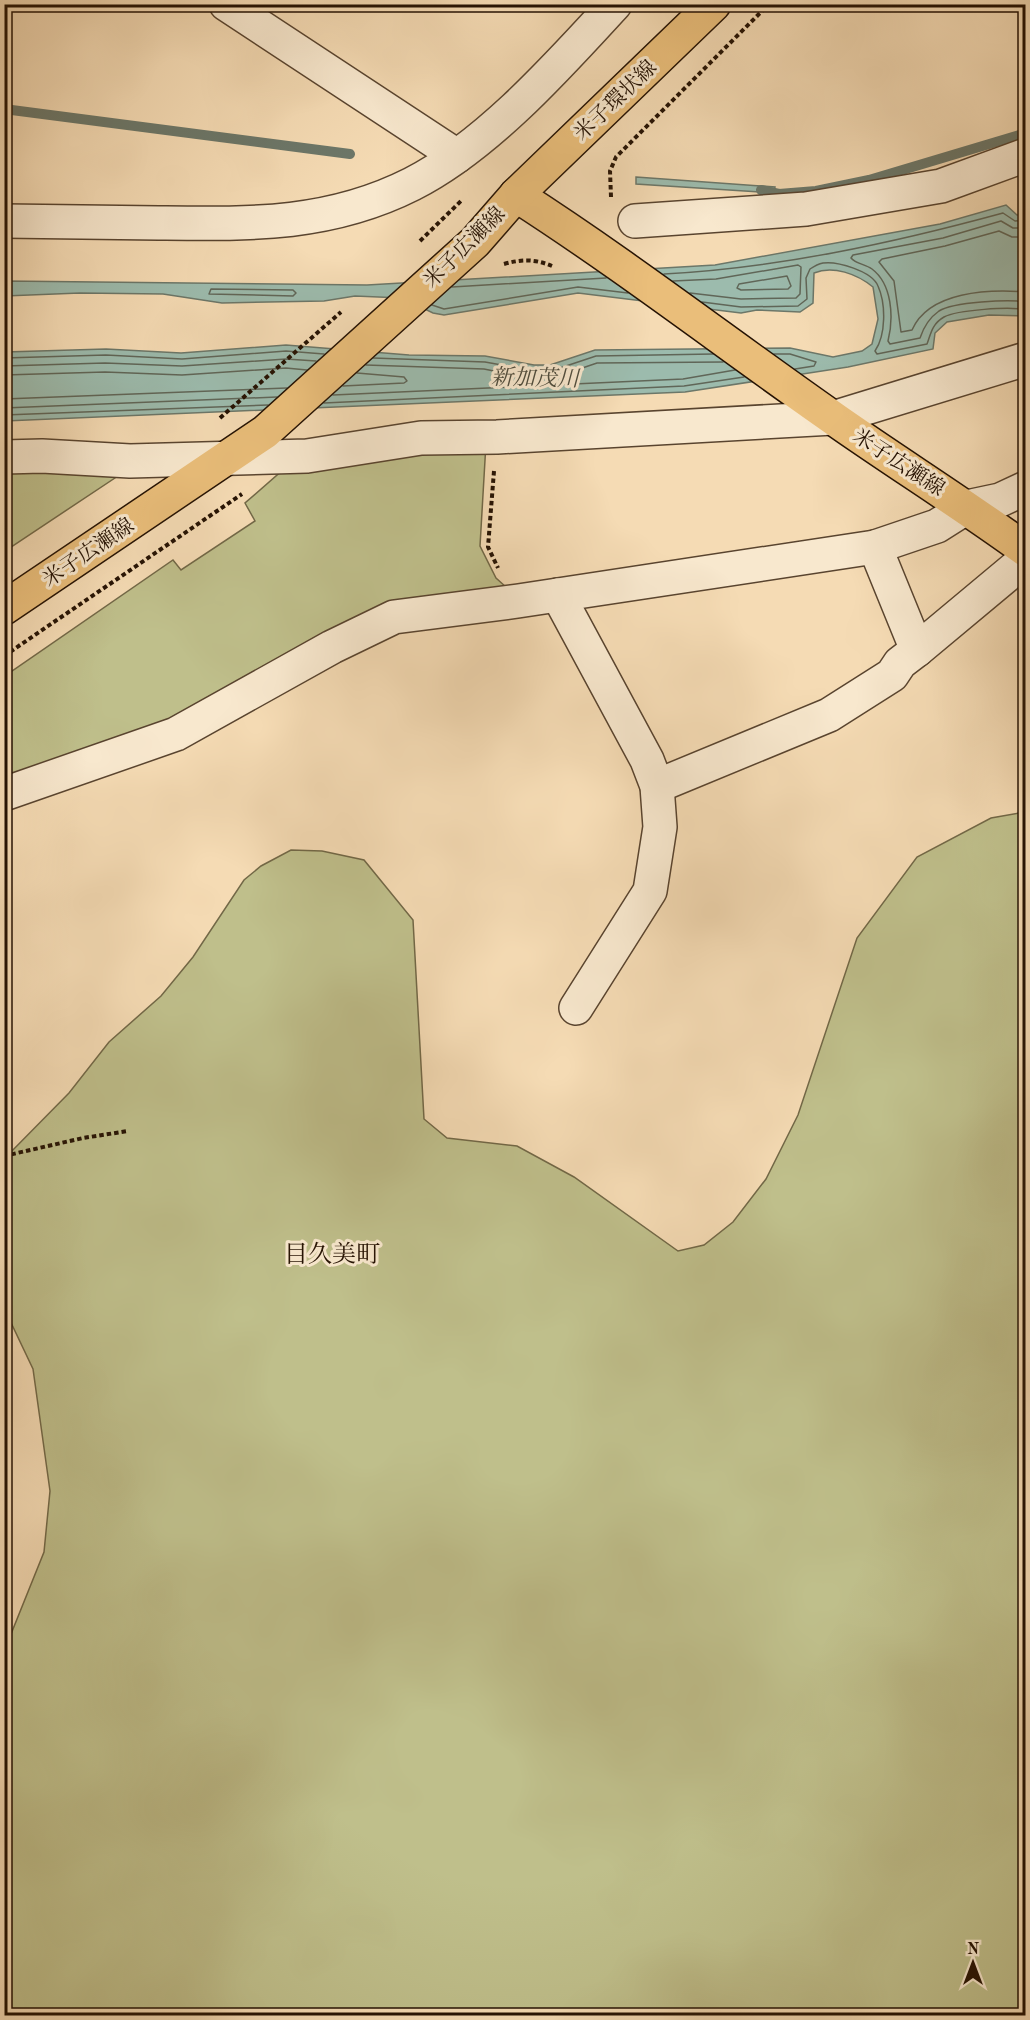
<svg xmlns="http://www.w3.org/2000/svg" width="1030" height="2020" viewBox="0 0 1030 2020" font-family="'Old Standard TT','Noto Serif JP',serif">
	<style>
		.green { fill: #bfbf8b; stroke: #726847; stroke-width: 1.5 }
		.water { fill: #9cbbad; stroke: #6c7769; stroke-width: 1.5 }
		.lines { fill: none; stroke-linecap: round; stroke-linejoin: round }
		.shore { stroke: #606658; stroke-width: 1.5 }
		.stream { stroke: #6c7769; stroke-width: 10 }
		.minor-casing { stroke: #59442f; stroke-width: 36 }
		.major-casing { stroke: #251203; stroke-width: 36 }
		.path { stroke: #251203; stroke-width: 4; stroke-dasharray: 4.5 3; stroke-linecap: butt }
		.minor { stroke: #f8e8ce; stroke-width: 33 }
		.major { stroke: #eabe7a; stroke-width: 33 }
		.labels { text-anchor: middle; stroke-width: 6; stroke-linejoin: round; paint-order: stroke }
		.street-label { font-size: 21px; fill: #251203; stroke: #f8e8ce }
		.water-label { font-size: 22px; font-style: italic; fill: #4f4d3e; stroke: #f8e8ce }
		.quarter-label { font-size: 24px; fill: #251203; stroke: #f8e8ce }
	</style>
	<rect width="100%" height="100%" fill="#f5dbb4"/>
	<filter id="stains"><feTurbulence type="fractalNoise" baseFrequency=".00333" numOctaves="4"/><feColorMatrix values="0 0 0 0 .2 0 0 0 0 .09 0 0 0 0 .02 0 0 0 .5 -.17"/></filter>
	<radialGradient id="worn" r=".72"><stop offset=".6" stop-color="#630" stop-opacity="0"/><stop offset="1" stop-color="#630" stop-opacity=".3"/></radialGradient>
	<g class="green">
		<path d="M486,443L480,546L496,578L506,587L384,615L191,716L5,787V676L173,560L181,570L255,521L245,503L284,469Z"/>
		<path d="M5,464L127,470L5,551Z"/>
		<path d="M1025,812V2015H5V1649L44,1552L50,1491L33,1369L5,1310V1158L69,1093L109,1042L161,996L193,957L244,880L261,866L291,850L322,851L364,860L413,920L424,1119L447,1138L517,1146L574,1177L678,1251L704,1245L733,1222L766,1179L798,1115L857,938L917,857L991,818Z"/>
	</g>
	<g class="water">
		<path d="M636,177L775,187L774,193L636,184Z"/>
		<path d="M1006,205L1017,215H1025V316L989,315L947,322L935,333L933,349L848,367L685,392L5,421V352L106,349L181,353L286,345L409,355L485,356L534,365H550L595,350L790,348L833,357L862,351L872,344L878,319L873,287C857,274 833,265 814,273L813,303L800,312L757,310L741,313L578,293L444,315L433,313L402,298L355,296L324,301L222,303L163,294L80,293L5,296V281L367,285L715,265L940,224Z"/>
	</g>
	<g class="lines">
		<g class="shore">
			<path d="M1026,228H1013L1001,221L943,238L853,255L851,258C856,264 865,264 872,269C892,284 894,317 888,341L890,344L920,338C924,326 929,318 939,311C953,302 1009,299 1026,302"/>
			<path d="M1026,237H1012L999,231L945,246L882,259L879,262L894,281L901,332L912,330C929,291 989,289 1026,292"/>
			<path d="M664,274C778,268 893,243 1003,213L1015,221L1026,220"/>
			<path d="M787,276L791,286L788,289L741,290L737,288L739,284Z"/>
			<path d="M673,281L716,279L798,265L801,267L800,294L796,298L741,299L690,293"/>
			<path d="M452,287L606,278"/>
			<path d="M211,289L293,290L296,293L293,296L209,294Z"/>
			<path d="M702,302L741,307L798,306L807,299L806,278L810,269C813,267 818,264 823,263C837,261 872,271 878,286C886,304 886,335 875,351L877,354L927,344C931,333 932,324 944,317C957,310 1011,306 1026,310"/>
			<path d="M432,305L444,309L578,287L628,293"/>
			<path d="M774,354H790L816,362L814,366L795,369"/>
			<path d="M4,358L106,355L182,359L286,351L324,354"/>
			<path d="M373,358L485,362L534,371H551L596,356L713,354"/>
			<path d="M366,365L484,369L534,379L553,378L597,363L723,362"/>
			<path d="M4,366L105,363L182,366L286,359L316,361"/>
			<path d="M4,375L105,372L182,375L286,368L307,370"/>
			<path d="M343,386L404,383L407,381L404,377L357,373"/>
			<path d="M333,395L683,379L735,370"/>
			<path d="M4,399L287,388"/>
			<path d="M324,403L684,386L744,377"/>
			<path d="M4,408L277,397"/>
			<path d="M4,415L268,405"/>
		</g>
		<g class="stream">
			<path d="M4,109L350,154"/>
			<path d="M761,190L779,194L816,191L869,180L1026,133"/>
		</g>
		<g class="minor-casing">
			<g id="minor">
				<path d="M226,4L457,156"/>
				<path d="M4,221C56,222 107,222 159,223C249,224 329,226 412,184C487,146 558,66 615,4"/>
				<path d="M635,221L806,209L941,186L1026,155"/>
				<path d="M4,457L42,456L130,461L307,456L421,438L497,437L833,418L1026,359"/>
				<path d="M875,547L917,650L1026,559"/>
				<path d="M558,595L647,760L657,786L660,827L650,891L576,1008"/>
				<path d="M657,786L829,715L892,675L900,663L917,650"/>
				<path d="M4,794L176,734L332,647L394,617L518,601L875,547L937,526L967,507L1000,500L1026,488"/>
			</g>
		</g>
		<g class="major-casing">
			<g id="major">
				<path d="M516,195C625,265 727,344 833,418C897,463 963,504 1026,550"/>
				<path d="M4,608L265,432L475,242L516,195L714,4"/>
			</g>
		</g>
		<g class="path">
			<path d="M611,197L610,171L616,157L769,4"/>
			<path d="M420,241L462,200"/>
			<path d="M504,264C522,259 535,259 552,266"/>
			<path d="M220,418L341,312"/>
			<path d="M494,471L488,547L498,568"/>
			<path d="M4,656L242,494"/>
			<path d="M4,1156L83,1138L128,1131"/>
		</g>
		<use href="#minor" class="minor"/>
		<use href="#major" class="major"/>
	</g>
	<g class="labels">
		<g class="street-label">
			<text transform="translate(615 100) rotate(-44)" y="7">米子環状線</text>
			<text transform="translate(464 247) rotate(-45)" y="7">米子広瀬線</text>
			<text transform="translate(899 462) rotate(33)" y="7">米子広瀬線</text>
			<text transform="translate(88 552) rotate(-34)" y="7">米子広瀬線</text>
		</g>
		<g class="water-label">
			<text transform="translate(535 377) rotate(1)" y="8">新加茂川</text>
		</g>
		<g class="quarter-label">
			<text x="332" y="1262">目久美町</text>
		</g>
	</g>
	<rect width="1030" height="2020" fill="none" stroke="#f5dbb4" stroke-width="24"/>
	<rect x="6" y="6" width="1018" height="2008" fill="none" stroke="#251203" stroke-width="3"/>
	<rect x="12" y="12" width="1006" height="1996" fill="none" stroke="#251203" stroke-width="1.5"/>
	<g transform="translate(973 1963)" stroke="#f8e8ce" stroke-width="4.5" paint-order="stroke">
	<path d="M0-4.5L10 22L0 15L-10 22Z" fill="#251203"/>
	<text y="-9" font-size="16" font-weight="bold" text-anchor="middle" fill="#251203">N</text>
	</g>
	<rect width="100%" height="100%" filter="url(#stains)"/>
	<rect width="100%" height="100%" fill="url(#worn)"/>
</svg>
